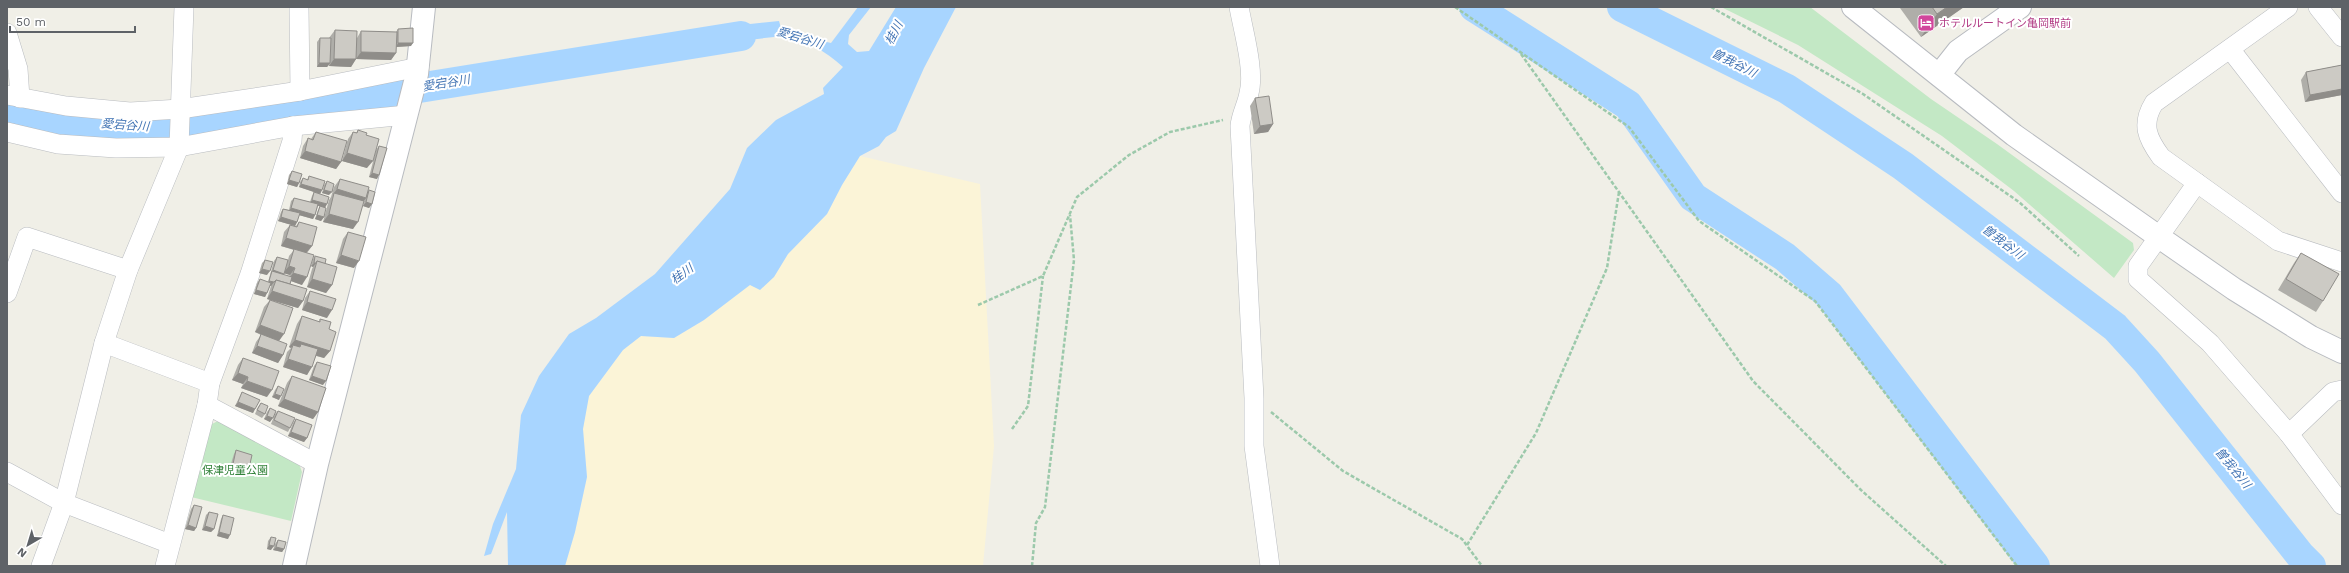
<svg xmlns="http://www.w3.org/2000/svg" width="2349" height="573" viewBox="0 0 2349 573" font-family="'Work Sans','Noto Sans JP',sans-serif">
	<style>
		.green { fill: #c3e8c5 }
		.sand { fill: #fbf4d7 }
		.water { fill: #a8d5ff }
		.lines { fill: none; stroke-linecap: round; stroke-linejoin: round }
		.river { stroke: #a8d5ff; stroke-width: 30 }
		.street-casing { stroke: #b9bcc0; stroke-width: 20 }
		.secondary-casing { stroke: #b8bbc0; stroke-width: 24 }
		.path { stroke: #9cc9ab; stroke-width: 2.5; stroke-dasharray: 4 2; stroke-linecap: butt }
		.street { stroke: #fff; stroke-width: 19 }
		.secondary { stroke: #fff; stroke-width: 22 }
		.wall { fill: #afaea9; fill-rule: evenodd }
		.shaded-wall { fill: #8f8d89 }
		.building { fill: #cccac4; stroke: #8f8d89 }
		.labels { text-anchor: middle; stroke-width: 4; stroke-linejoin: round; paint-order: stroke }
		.hotel-label { font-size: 11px; fill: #b23c85; stroke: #fff; text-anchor: start }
		.park-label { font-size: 11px; fill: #32823a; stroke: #fff }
		.water-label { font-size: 12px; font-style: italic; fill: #4274b4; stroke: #fff }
	</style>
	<rect width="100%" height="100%" fill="#f0efe7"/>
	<g class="green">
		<path d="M1721,7H1810L1931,99L1997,144L2133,243L2134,250L2114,278L2014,191L1942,136L1798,45Z"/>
		<path d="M218,421L298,461L302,472L291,521L191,497L208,426Z"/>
	</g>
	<path class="sand" d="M860,156L980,184L994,446L983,566H565L575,532L587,477L583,429L589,396L623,350L641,336L674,338L704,320L750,284L774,277L788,254L827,214L842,185Z"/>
	<path class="water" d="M858,7H871L849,35L848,44L857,52L869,51L896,7H956L924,68L896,131L886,137L879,146L860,156L842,185L827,214L788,254L774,277L760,290L750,285L704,320L674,338L641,336L623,350L589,396L583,429L587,477L575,532L565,566H508L507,512L491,554L484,556L493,524L516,469L521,415L539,376L569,334L596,318L655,274L730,189L747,148L776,120L824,94L823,88L843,67C826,51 803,39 780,33L774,37L704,45L698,40L716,34L731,35L750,24L779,21L781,28L798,35L831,43Z"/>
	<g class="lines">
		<g class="river">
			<path d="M1474,7L1628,105L1693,197L1785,257L1829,295L2035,566"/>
			<path d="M1622,7L1787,89L1903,166L2115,327L2147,362L2300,555L2311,566"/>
			<path d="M7,115L147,128L195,124L741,36"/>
		</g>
		<g class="street-casing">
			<g id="street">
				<path d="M299,7L300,91"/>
				<path d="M1239,7C1243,30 1255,71 1249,93C1247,105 1241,114 1240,126L1254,398V446L1270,566"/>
				<path d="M2288,7L2154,103C2141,124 2147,138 2161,157L2278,241L2342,262"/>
				<path d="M2318,7L2342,37"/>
				<path d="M7,33L18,69L20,98"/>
				<path d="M2230,49L2342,193"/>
				<path d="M7,95L66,106L130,112L180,109L300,91L419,67"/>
				<path d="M7,132L58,144L116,148L179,147L293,126L407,115"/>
				<path d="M2197,183L2138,266V279L2210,343L2289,434L2342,505"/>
				<path d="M7,293L27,237L128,270"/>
				<path d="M104,343L210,383"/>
				<path d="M207,405L317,464"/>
				<path d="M2289,434L2333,392L2342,390"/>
				<path d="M7,472L64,503L170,544"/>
				<path d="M41,566L64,503L104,343L128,270L179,147L184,7"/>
				<path d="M165,566L207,405L210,383L250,274L292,141L293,126"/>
			</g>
		</g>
		<g class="secondary-casing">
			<g id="secondary">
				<path d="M1853,7L2014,135L2159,237L2234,289L2311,337L2342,352"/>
				<path d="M1939,75L1958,51L2020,7"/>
				<path d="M294,566L317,464L417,74L424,7"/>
			</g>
		</g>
		<g class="path">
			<path d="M1455,7L1629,127L1699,221L1815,301L2017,566"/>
			<path d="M1711,7L1863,94L2019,202L2079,256"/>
			<path d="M1521,54L1753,381L1861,490L1946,566"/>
			<path d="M978,305L1043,276L1077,197L1129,155L1170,132L1223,120"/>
			<path d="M1271,412L1343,471L1462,539L1482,566"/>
			<path d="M1012,429L1028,406L1043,276"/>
			<path d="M1467,545L1536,433L1607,268L1619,192"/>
			<path d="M1032,566L1036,523L1045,507L1074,260L1070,215"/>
		</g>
		<use href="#street" class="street"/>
		<use href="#secondary" class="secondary"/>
	</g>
	<g class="wall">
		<path d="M1901,7H1964L1921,37L1900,8Z"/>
		<path d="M398,29L411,46L396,47V53L391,60L356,59L351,67L329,66V65L327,67H317V42L320,38H329L335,30L357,38L361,31L396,32Z"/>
		<path d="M2342,65V95L2305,102L2301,80L2306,72Z"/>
		<path d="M1255,98L1273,124L1268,132L1254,134L1250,106Z"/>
		<path d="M358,130L366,135L367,168L342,161L348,139L353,132L356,133Z"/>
		<path d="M316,132L341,162L336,169L300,158L303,146L308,138L311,139Z"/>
		<path d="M379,146L377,179L369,177L376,150Z"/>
		<path d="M292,171L299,183L297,187L287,184L289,175Z"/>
		<path d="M309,176L322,190L320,194L299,187L300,182L303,178L307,180Z"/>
		<path d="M340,179L368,192L369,190L372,204L369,208L363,206L365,200L353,229L323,222L329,200L331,197L334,187Z"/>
		<path d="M327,181L329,195L322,193L324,185Z"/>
		<path d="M314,192L325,207L324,217L321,221L315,219L318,210L320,206H318L315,215L313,219L299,215L297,222L295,226L278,221L281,212L283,209L289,210L291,201L294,198L310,202L312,196Z"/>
		<path d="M299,222L312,246L307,253L302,285L291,281L290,284L303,301L298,308L267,299L271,286H270L265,297L254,294L257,283L260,279L268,282L274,261L277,257L288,260L289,256L294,250L281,246L284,232L290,225L296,226ZM284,273L290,275L289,276L283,275Z"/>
		<path d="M348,232L354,268L336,263L343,239Z"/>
		<path d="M2301,253L2323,301L2316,312L2278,290L2294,263Z"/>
		<path d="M315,256L325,264L332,285L326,293L307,287L312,269L313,267L311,266L313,259Z"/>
		<path d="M265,260L267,275L259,273L262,263Z"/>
		<path d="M310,291L327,318L302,310L305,298Z"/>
		<path d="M270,300L279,341L283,355L278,363L252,353L256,342L261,335L255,332L264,307Z"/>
		<path d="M302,316L319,322L320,319L329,329L330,351L324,358L316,356L307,375L283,367L287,352L291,348L289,347L297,324Z"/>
		<path d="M243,358L267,397L241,388L243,384L232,380L238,365Z"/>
		<path d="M317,362L323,385L309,380L314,366Z"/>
		<path d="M292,376L318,412L313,419L278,406L287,383Z"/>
		<path d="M278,386L279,400L272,397L275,390Z"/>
		<path d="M242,392L255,409L253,413L235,406Z"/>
		<path d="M261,403L265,414L262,418L255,414L258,407Z"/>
		<path d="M270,408V422L264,419L267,412Z"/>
		<path d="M278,411L290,428L288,432L271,424L275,414Z"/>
		<path d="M296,419L307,438L304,442L288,436L293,423Z"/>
		<path d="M236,450L249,468L246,471L230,467L234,454Z"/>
		<path d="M194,505L196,528L194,531L185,529L191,509Z"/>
		<path d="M209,512L214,529L211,532L202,530L206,515Z"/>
		<path d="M223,515L228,539L217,536L221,519Z"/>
		<path d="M271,537V550L267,549L268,541Z"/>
		<path d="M278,540L284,549L282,552L273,550L275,544Z"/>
	</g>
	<g class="shaded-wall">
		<path d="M1947,7H1964L1921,37L1937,14Z"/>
		<path d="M398,43H413L411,46L396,47Z"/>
		<path d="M361,52L396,53L391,60L356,59Z"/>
		<path d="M334,59H356L351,67L329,66Z"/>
		<path d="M319,63H330L327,67H317Z"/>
		<path d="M2342,89V95L2305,102L2310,95Z"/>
		<path d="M1273,124L1268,132L1254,134L1260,126Z"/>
		<path d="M305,151L341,162L336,169L300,158Z"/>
		<path d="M347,153L373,161L367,168L342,161Z"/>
		<path d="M372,173L379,175L377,179L369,177Z"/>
		<path d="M289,180L299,183L297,187L287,184Z"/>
		<path d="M301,184L322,190L320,194L299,187Z"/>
		<path d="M337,189L366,198L361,205L334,193Z"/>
		<path d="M324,190L332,192L329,195L322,193Z"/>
		<path d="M312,200L327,204L325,208L310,203Z"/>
		<path d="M366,202L372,204L369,208L363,206Z"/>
		<path d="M291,208L315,215L313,219L288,212Z"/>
		<path d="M329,214L358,222L353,229L323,222Z"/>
		<path d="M317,215L324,217L321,221L315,219Z"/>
		<path d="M281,217L297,222L295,226L278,221Z"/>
		<path d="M286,238L312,246L306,253L281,246Z"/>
		<path d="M341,255L359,261L354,268L336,263Z"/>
		<path d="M314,263H316L313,267L311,266Z"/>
		<path d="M289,266L295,268L290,275L283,273Z"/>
		<path d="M262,269L270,271L267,275L259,273Z"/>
		<path d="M273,270L284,274L281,277L272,271L270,274Z"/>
		<path d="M293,273L307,277L302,285L288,280Z"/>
		<path d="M312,279L332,285L326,293L307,287Z"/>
		<path d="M269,281L274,282L271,286L267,285Z"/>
		<path d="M256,290L267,293L265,297L254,294Z"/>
		<path d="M272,291L303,301L298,308L267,299Z"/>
		<path d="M307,302L332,310L327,318L302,310Z"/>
		<path d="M260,325L284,334L279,341L255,332Z"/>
		<path d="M295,340L330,351L324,358L298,350L301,344L297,350L293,345L291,348L289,347Z"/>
		<path d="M257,346L283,355L278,363L252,353Z"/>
		<path d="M288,359L312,367L307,375L283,367Z"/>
		<path d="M238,373L248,377L243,384L232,380Z"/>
		<path d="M312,376L326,381L323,385L309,380Z"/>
		<path d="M247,381L272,390L267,397L241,388Z"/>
		<path d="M275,394L281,396L279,400L272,397Z"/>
		<path d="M284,399L318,412L313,419L278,406Z"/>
		<path d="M238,402L255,409L253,413L235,406Z"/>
		<path d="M267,416L273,418L270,422L264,419Z"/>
		<path d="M291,432L307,438L304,442L288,436Z"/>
		<path d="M233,464L249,468L246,471L230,467Z"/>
		<path d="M188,525L196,528L194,531L185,529Z"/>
		<path d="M205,526L214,529L211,532L202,530Z"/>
		<path d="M219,532L230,535L228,539L217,536Z"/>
		<path d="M269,545L274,546L271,550L267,549Z"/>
		<path d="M276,547L284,549L282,552L273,550Z"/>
	</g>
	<g class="building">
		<path d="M1932,7H1947L1937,14Z"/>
		<path d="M413,28V43H398V29Z"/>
		<path d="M335,30L357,31L356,59H334Z"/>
		<path d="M361,31L397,32L396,53L361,52Z"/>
		<path d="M320,38H331L330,63H319Z"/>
		<path d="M2342,65V89L2310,95L2306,72Z"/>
		<path d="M1269,96L1273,124L1260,126L1255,98Z"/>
		<path d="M358,130L367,133L366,135L379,139L373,161L347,153L353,132L357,133Z"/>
		<path d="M316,132L347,141L341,162L305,151L308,138L313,140Z"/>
		<path d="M379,146L387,148L379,175L372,173Z"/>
		<path d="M292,171L302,174L299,183L289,180Z"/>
		<path d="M309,176L325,181L322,190L301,184L303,178L308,180Z"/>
		<path d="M340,179L369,187L366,198L337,189Z"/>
		<path d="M327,181L334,184L332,192L324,190Z"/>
		<path d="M369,190L375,192L372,204L366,202Z"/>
		<path d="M314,192L329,197L327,204L312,200Z"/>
		<path d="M334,193L364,201L358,222L329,214Z"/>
		<path d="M294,198L318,204L315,215L291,208Z"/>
		<path d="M320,206L326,208L324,217L317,215Z"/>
		<path d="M283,209L300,213L297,222L281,217Z"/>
		<path d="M299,222L317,227L312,246L286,238L290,225L297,227Z"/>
		<path d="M348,232L366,237L359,261L341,255Z"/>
		<path d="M294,249L314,255L307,277L293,273L295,268L289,266Z"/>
		<path d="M2301,253L2339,274L2323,301L2286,279Z"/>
		<path d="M315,256L326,259L325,264L317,261L316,263H314Z"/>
		<path d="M277,257L288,260L284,274L273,270Z"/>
		<path d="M265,260L273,262L270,271L262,269Z"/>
		<path d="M317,261L337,267L332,285L312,279Z"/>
		<path d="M272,271L292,277L290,284L276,280L274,282L269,281Z"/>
		<path d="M260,279L271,283L267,293L256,290Z"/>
		<path d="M276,280L307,289L303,301L272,291Z"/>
		<path d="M310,291L336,299L332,310L307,302Z"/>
		<path d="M270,300L293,308L284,334L260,325Z"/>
		<path d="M302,316L320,322V319L331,322L329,329L336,332L330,351L295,340Z"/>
		<path d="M261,334L287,344L283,355L257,346Z"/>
		<path d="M301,344L318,349L312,367L288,359L293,345L300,347Z"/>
		<path d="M243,358L279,371L272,390L247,381L248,377L238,373Z"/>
		<path d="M317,362L331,366L326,381L312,376Z"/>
		<path d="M292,376L326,388L318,412L284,399Z"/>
		<path d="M278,386L284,389L281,396L275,394Z"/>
		<path d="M242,392L260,400L255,409L238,402Z"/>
		<path d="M261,403L268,406L265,414L257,410Z"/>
		<path d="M270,408L276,411L273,418L267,416Z"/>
		<path d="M278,411L295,418L290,428L274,420Z"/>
		<path d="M296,419L312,425L307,438L291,432Z"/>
		<path d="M236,450L252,455L249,468L233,464Z"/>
		<path d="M194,505L202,507L196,528L188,525Z"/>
		<path d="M209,512L218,514L214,529L205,526Z"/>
		<path d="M223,515L234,518L230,535L219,532Z"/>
		<path d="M271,537L276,538L274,546L269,545Z"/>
		<path d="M278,540L286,542L284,549L276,547Z"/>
	</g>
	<defs>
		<g id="hotel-square" transform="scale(0.9)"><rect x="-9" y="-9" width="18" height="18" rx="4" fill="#d1479c" stroke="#fff"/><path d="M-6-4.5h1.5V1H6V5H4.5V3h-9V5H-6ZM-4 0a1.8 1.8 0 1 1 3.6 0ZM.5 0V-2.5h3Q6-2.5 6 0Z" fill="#fff"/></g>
	</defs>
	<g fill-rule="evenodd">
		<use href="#hotel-square" x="1926" y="23"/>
	</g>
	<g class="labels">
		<g class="hotel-label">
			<text x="1939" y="27">ホテルルートイン亀岡駅前</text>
		</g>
		<g class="park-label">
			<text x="235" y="474">保津児童公園</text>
		</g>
		<g class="water-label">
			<text transform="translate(894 33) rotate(-63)" y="4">桂川</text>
			<text transform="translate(800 38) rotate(17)" y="4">愛宕谷川</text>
			<text transform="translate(1734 63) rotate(27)" y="4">曽我谷川</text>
			<text transform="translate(446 83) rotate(-9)" y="4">愛宕谷川</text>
			<text transform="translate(125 125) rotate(4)" y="4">愛宕谷川</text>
			<text transform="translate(2003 242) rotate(37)" y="4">曽我谷川</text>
			<text transform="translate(682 274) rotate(-37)" y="4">桂川</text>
			<text transform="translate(2233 468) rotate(51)" y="4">曽我谷川</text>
		</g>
	</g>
	<rect width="2349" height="573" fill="none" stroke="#5e6267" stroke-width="16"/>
	<g transform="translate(28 545) rotate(218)" stroke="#ffffff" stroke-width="3" paint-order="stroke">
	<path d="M0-3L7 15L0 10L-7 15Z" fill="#5e6267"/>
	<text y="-6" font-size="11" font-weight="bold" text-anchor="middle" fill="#5e6267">N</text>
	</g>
	<path d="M10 26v6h125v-6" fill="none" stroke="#5e6267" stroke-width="2"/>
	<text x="16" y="26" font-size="12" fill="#5e6267" stroke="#ffffff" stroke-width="3" paint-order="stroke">50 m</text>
</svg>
